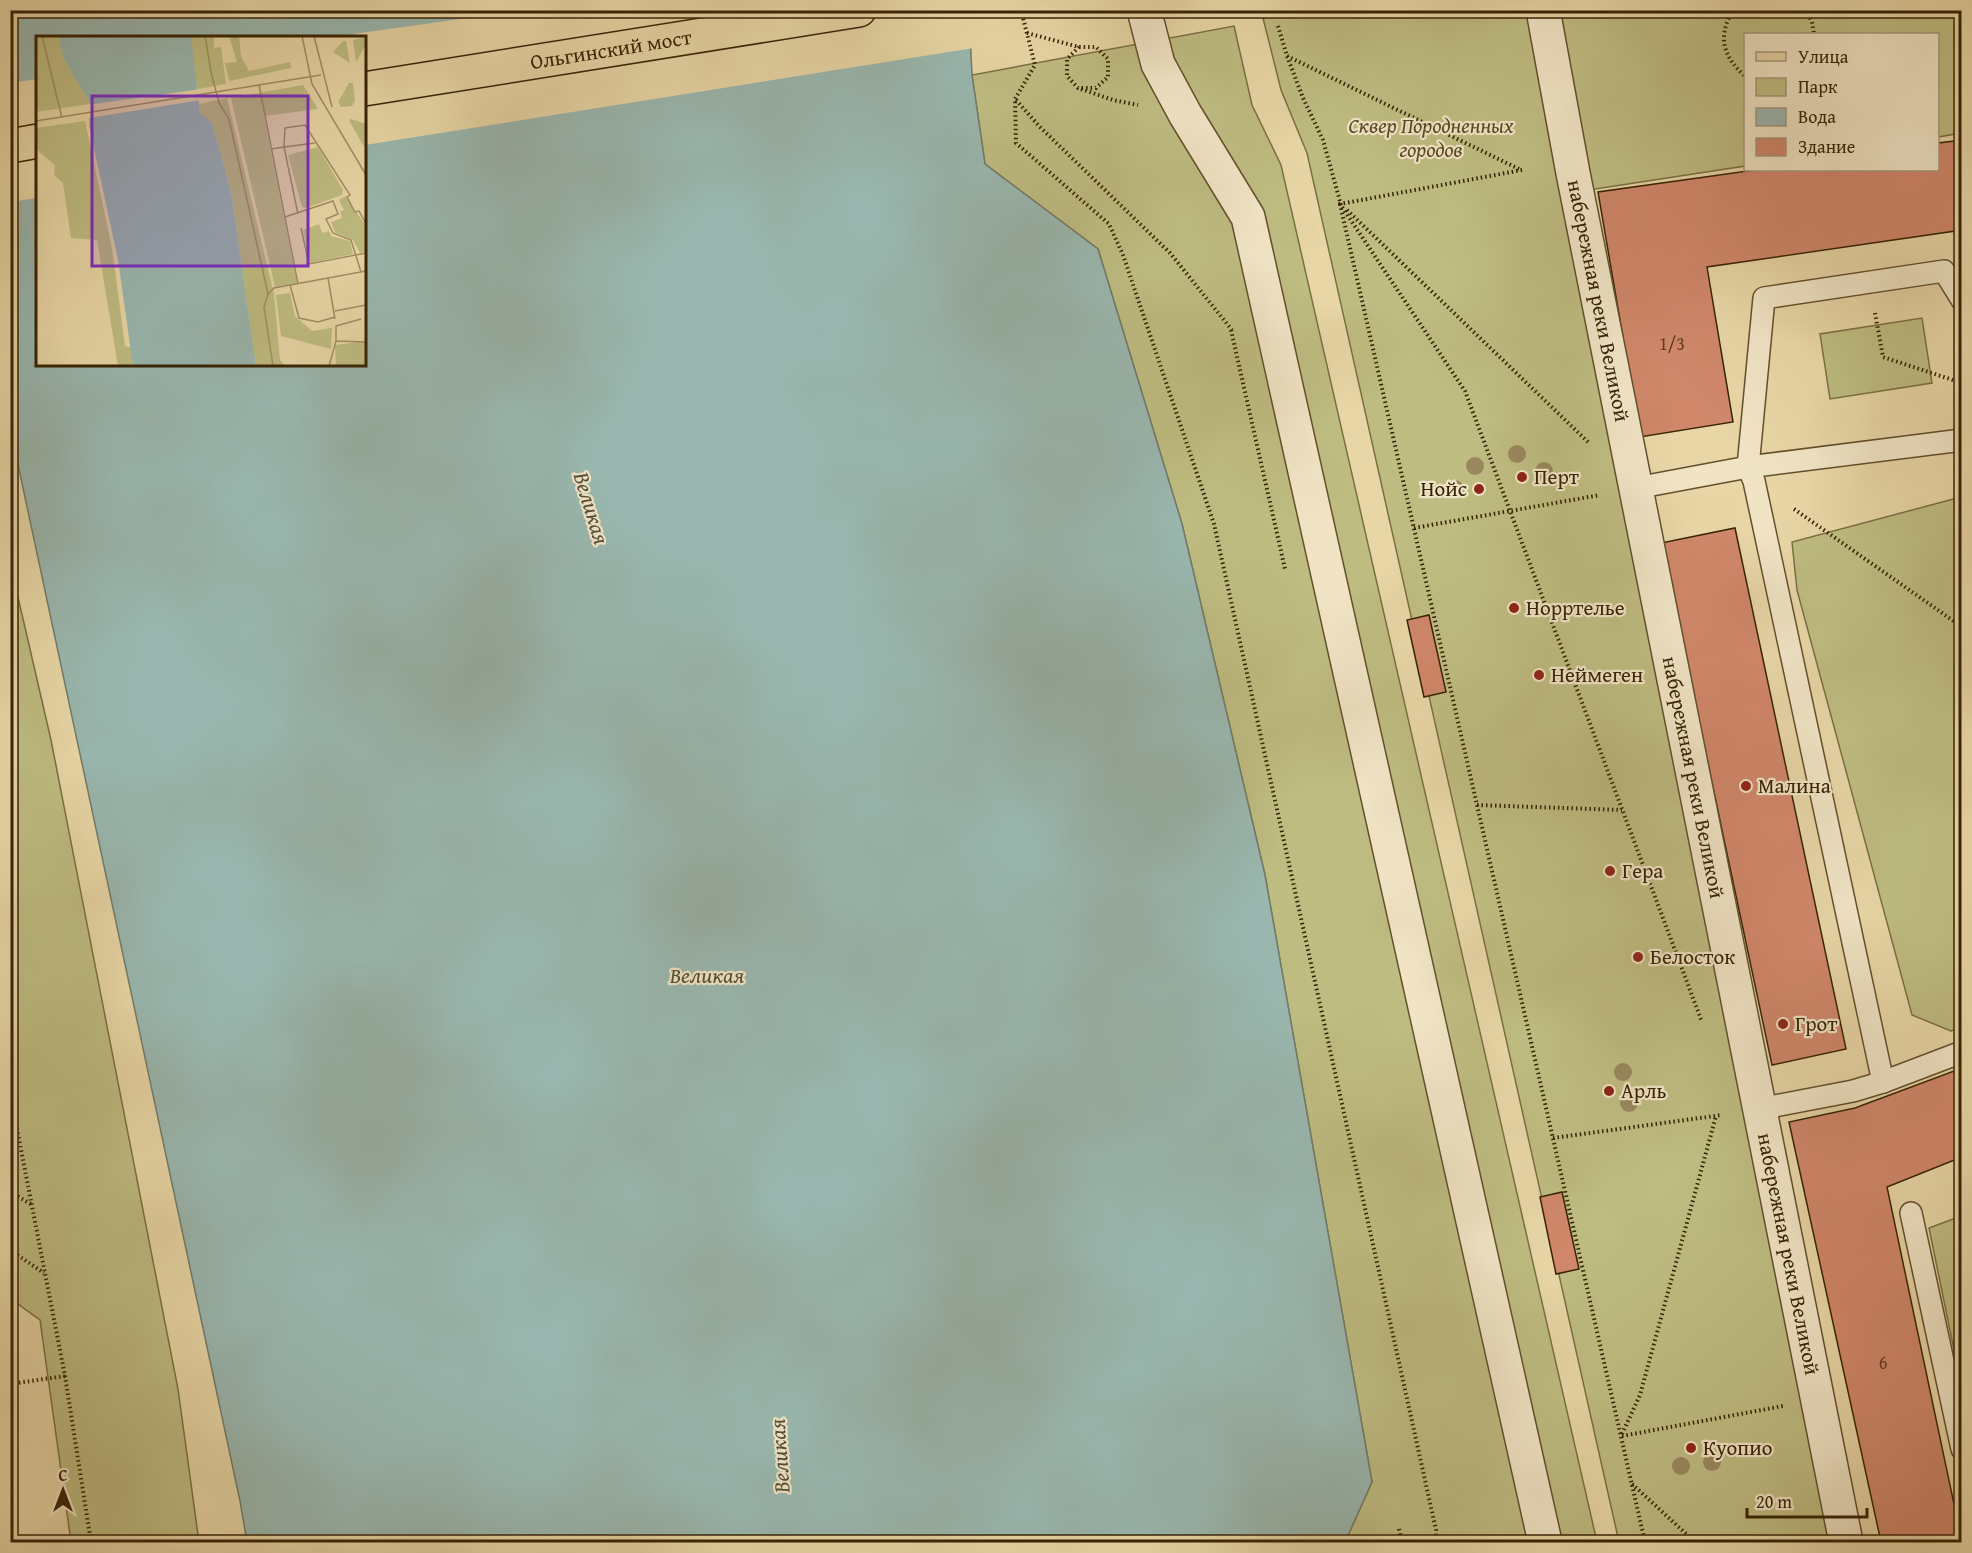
<svg xmlns="http://www.w3.org/2000/svg" width="1972" height="1553" viewBox="0 0 1972 1553" font-family="'Gentium Book Plus',serif">
	<style>
		.green { fill: #bebc81; stroke: #7a7042; stroke-width: 1.5 }
		.water { fill: #99b7af; stroke: #727c6b; stroke-width: 1.5; fill-rule: evenodd }
		.pier { fill: #e8d6a6 }
		.building { fill: #d0876a; stroke: #372304; stroke-width: 1.5 }
		.lines { fill: none; stroke-linecap: round; stroke-linejoin: round }
		.lane-casing { stroke: #63502c; stroke-width: 24 }
		.street-casing { stroke: #63502c; stroke-width: 36 }
		.primary-casing { stroke: #372304; stroke-width: 36 }
		.path { stroke: #372304; stroke-width: 4; stroke-dasharray: 1.5 3; stroke-linecap: butt }
		.lane { stroke: #f0e4c5; stroke-width: 21 }
		.street { stroke: #f0e4c5; stroke-width: 33 }
		.primary { stroke: #e8d6a6; stroke-width: 33 }
		.tree { fill: #99885e }
		.poi-dot { fill: #8f2418; stroke: #f0e4c5; stroke-width: 2 }
		.labels { text-anchor: middle; stroke-width: 4.5; stroke-linejoin: round; paint-order: stroke }
		.number-label { font-size: 18px; fill: #5d3c1e }
		.street-label { font-size: 21px; fill: #372304; stroke: #f0e4c5 }
		.park-label { font-size: 21px; font-style: italic; fill: #594923; stroke: #f0e4c5 }
		.poi-label { font-size: 21px; fill: #372304; stroke: #f0e4c5; text-anchor: start }
		.water-label { font-size: 22px; font-style: italic; fill: #544f37; stroke: #f0e4c5 }
		.inset-road { fill: none; stroke: #a18e65; stroke-width: 1.5 }
		.view { fill: #7b2cbf; fill-opacity: 0.15; stroke: #7b2cbf; stroke-width: 3 }
		.inset-edge { fill: none; stroke: #372304; stroke-width: 3 }
	</style>
	<rect width="100%" height="100%" fill="#e8d6a6"/>
	<filter id="stains"><feTurbulence type="fractalNoise" baseFrequency=".00333" numOctaves="4"/><feColorMatrix values="0 0 0 0 .2 0 0 0 0 .09 0 0 0 0 .02 0 0 0 .5 -.17"/></filter>
	<radialGradient id="worn" r=".72"><stop offset=".6" stop-color="#630" stop-opacity="0"/><stop offset="1" stop-color="#630" stop-opacity=".3"/></radialGradient>
	<g class="green">
		<path d="M1307,10L1533,11L1834,1542H1619L1307,153L1281,90L1263,18Z"/>
		<path d="M1543,11H1961V133L1938,137V34H1746L1745,166L1576,192Z"/>
		<path d="M1234,26L1252,105L1281,165L1597,1542H1345L1372,1482L1265,875L1182,524L1098,249L985,164L972,75Z"/>
		<path d="M1922,318L1932,383L1830,399L1820,334Z"/>
		<path d="M1961,497L1962,1027L1951,1031L1912,1015L1797,590L1792,542Z"/>
		<path d="M11,567L51,740L178,1389L199,1542H71L40,1320L11,1299Z"/>
		<path d="M1961,1216V1384L1929,1228Z"/>
	</g>
	<path class="water" d="M10,11H969L972,75L985,164L1098,249L1182,524L1265,875L1372,1482L1345,1542H247L240,1501L11,432ZM38,38H364V364H38Z"/>
	<g class="pier">
		<path d="M525,10H972L974,48L365,145L364,38L332,37Z"/>
		<path d="M37,79V198L10,202L11,83Z"/>
	</g>
	<g class="building">
		<path d="M1962,140V230L1707,267L1733,422L1640,437L1598,192L1755,170H1938V143Z"/>
		<path d="M1735,528L1846,1049L1772,1065L1661,543Z"/>
		<path d="M1429,615L1446,692L1424,697L1407,620Z"/>
		<path d="M1962,1068V1157L1887,1187L1962,1542H1881L1789,1122L1855,1108Z"/>
		<path d="M1562,1192L1579,1269L1556,1274L1540,1197Z"/>
	</g>
	<g class="lines">
		<g class="lane-casing">
			<g id="lane">
				<path d="M1636,488L1748,467L1764,298L1944,271L1962,300"/>
				<path d="M1883,1082L1754,481L1748,467L1962,440"/>
				<path d="M1759,1109L1853,1091L1883,1082L1962,1052"/>
				<path d="M1911,1213L1962,1449"/>
			</g>
		</g>
		<g class="street-casing">
			<g id="street">
				<path d="M1144,10L1158,64L1185,114L1248,217L1545,1542"/>
				<path id="s1" d="M1543,10L1573,173L1846,1542"/>
			</g>
		</g>
		<g class="primary-casing">
			<g id="primary">
				<path id="s2" d="M364,89L859,10"/>
				<path d="M10,146L38,141"/>
			</g>
		</g>
		<g class="path">
			<path d="M1021,10L1035,65L1015,99L1016,143L1109,224L1123,255L1214,524L1436,1530V1542"/>
			<path d="M1733,10C1717,37 1723,57 1746,77"/>
			<path d="M1806,10L1812,22L1814,34"/>
			<path d="M1278,26L1287,56L1303,98L1323,140L1341,205"/>
			<path d="M1027,33L1079,47H1096L1108,59V77L1096,88H1078L1067,76V59L1079,47"/>
			<path d="M1287,56L1521,170"/>
			<path d="M1081,89L1113,100L1138,105"/>
			<path d="M1016,100L1040,127L1170,253L1232,330"/>
			<path d="M1522,170L1340,204L1465,391L1702,1022"/>
			<path d="M1340,204L1645,1542"/>
			<path d="M1347,210L1588,442"/>
			<path d="M1875,313L1883,357L1962,383"/>
			<path d="M1231,330L1285,569"/>
			<path d="M1794,509L1962,627"/>
			<path d="M1414,528L1600,495"/>
			<path d="M1477,805L1622,810"/>
			<path d="M10,1093L65,1376L91,1542"/>
			<path d="M1553,1138L1722,1115"/>
			<path d="M10,1192L31,1204"/>
			<path d="M10,1250L44,1273"/>
			<path d="M10,1384L65,1376"/>
			<path d="M1622,1434L1640,1395L1716,1116"/>
			<path d="M1622,1436L1783,1406"/>
			<path d="M1632,1484L1695,1542"/>
			<path d="M1399,1529L1402,1542"/>
		</g>
		<use href="#lane" class="lane"/>
		<use href="#street" class="street"/>
		<use href="#primary" class="primary"/>
	</g>
	<g class="tree">
		<circle cx="1517" cy="454" r="9"/>
		<circle cx="1475" cy="466" r="9"/>
		<circle cx="1544" cy="471" r="9"/>
		<circle cx="1455" cy="489" r="9"/>
		<circle cx="1623" cy="1072" r="9"/>
		<circle cx="1629" cy="1103" r="9"/>
		<circle cx="1712" cy="1462" r="9"/>
		<circle cx="1681" cy="1466" r="9"/>
	</g>
	<g class="poi-dot">
		<circle cx="1522" cy="477" r="6"/>
		<circle cx="1479" cy="489" r="6"/>
		<circle cx="1514" cy="608" r="6"/>
		<circle cx="1539" cy="675" r="6"/>
		<circle cx="1746" cy="786" r="6"/>
		<circle cx="1610" cy="871" r="6"/>
		<circle cx="1638" cy="957" r="6"/>
		<circle cx="1783" cy="1024" r="6"/>
		<circle cx="1609" cy="1091" r="6"/>
		<circle cx="1691" cy="1448" r="6"/>
	</g>
	<g class="labels">
		<g class="number-label">
			<text x="1672" y="350">1/3</text>
			<text x="1883" y="1369">6</text>
		</g>
		<g class="street-label">
			<text dy="7" stroke="none"><textPath href="#s2" startOffset="250">Ольгинский мост</textPath></text>
			<text dy="7" stroke="none"><textPath href="#s1" startOffset="296">набережная реки Великой</textPath></text>
			<text dy="7" stroke="none"><textPath href="#s1" startOffset="782">набережная реки Великой</textPath></text>
			<text dy="7" stroke="none"><textPath href="#s1" startOffset="1268">набережная реки Великой</textPath></text>
		</g>
		<g class="park-label">
			<text x="1431" y="133">Сквер Породненных<tspan x="1431" dy="24">городов</tspan></text>
		</g>
		<g class="poi-label">
			<text x="1534" y="484">Перт</text>
			<text x="1467" y="496" text-anchor="end">Нойс</text>
			<text x="1526" y="615">Норртелье</text>
			<text x="1551" y="682">Неймеген</text>
			<text x="1758" y="793">Малина</text>
			<text x="1622" y="878">Гера</text>
			<text x="1650" y="964">Белосток</text>
			<text x="1795" y="1031">Грот</text>
			<text x="1621" y="1098">Арль</text>
			<text x="1703" y="1455">Куопио</text>
		</g>
		<g class="water-label">
			<text transform="translate(592 508) rotate(73)" y="8">Великая</text>
			<text x="707" y="983">Великая</text>
			<text transform="translate(779 1456) rotate(-94)" y="8">Великая</text>
		</g>
	</g>
	<g transform="translate(36 36)">
		<rect width="330" height="330" fill="#e8d6a6"/>
		<path d="M0,0H22L28,23L54,68L0,76ZM155,0H178V12L185,11L190,48L162,53L154,16ZM193,0H203L205,20L213,35L254,26L255,32L193,45L189,27L201,26ZM330,1V8L320,26L317,4ZM307,5H310L314,27L297,16ZM313,47H317L319,65L316,70L305,71L302,66ZM267,49L282,73L228,80L261,247L239,251L195,62ZM191,62L238,258L244,324L249,330H220L195,155L176,87L164,78L163,68ZM315,83L330,88L328,111L313,84ZM49,85L76,212L89,310L96,312L97,330H82L61,204L35,202L27,147L18,139L19,129L0,113V92ZM282,111L307,154L306,159L270,172L266,171L252,119ZM309,160L330,190V215L324,217L317,204L299,196L295,186L306,182L304,176L308,174L303,164ZM283,188L286,197L293,195L295,200L314,205L317,218L274,227L267,194ZM254,257L259,280L276,295L296,292L295,313L245,300L240,259ZM330,305V330H300L299,309Z" fill="#bebc81"/>
		<path d="M22,0H155L164,77L176,87L195,155L220,330H97L82,224L53,89L54,68L28,23Z" fill="#99b7af"/>
		<path d="M165,53V64L53,82L51,69Z" fill="#e8d6a6"/>
		<path class="inset-road" d="M6,0L26,82M169,0L175,36L183,67L193,83L232,258L228,271L237,330M266,0L276,48L330,139M278,0L296,71M223,49L262,248M0,85L285,39M235,113L248,111L249,92L269,89L314,159L311,161L319,176L323,175L330,188M262,178L248,111L279,107M249,181L297,165L302,178L290,183L297,197L315,204L325,236M265,192L273,228L330,217M292,242L299,283M254,249L263,282L282,286L299,281M232,258L238,252L330,235M299,275L330,269M300,305L330,306M30,330H58M293,330L300,305V290L325,283"/>
		<path class="view" d="M56,60H272V230H56Z"/>
		<rect width="330" height="330" class="inset-edge"/>
	</g>
	<rect width="1972" height="1553" fill="none" stroke="#e8d6a6" stroke-width="36"/>
	<rect x="12" y="12" width="1948" height="1529" fill="none" stroke="#372304" stroke-width="3"/>
	<rect x="18" y="18" width="1936" height="1517" fill="none" stroke="#372304" stroke-width="1.5"/>
	<rect x="1744" y="33" width="195" height="138" fill="#f0e4c5" stroke="#a69778" stroke-width="1.5"/>
	<rect x="1756" y="52" width="30" height="9" fill="#e8d6a6" stroke="#a69778" stroke-width="1.5"/>
	<text x="1798" y="63" font-size="18" fill="#372304">Улица</text>
	<rect x="1756" y="78" width="30" height="18" fill="#bebc81" stroke="#a69778" stroke-width="1.5"/>
	<text x="1798" y="93" font-size="18" fill="#372304">Парк</text>
	<rect x="1756" y="108" width="30" height="18" fill="#99b7af" stroke="#a69778" stroke-width="1.5"/>
	<text x="1798" y="123" font-size="18" fill="#372304">Вода</text>
	<rect x="1756" y="138" width="30" height="18" fill="#d0876a" stroke="#a69778" stroke-width="1.5"/>
	<text x="1798" y="153" font-size="18" fill="#372304">Здание</text>
	<g transform="translate(63 1490)" stroke="#f0e4c5" stroke-width="4.5" paint-order="stroke">
	<path d="M0-4.5L10 22L0 15L-10 22Z" fill="#372304"/>
	<text y="-9" font-size="16" font-weight="bold" text-anchor="middle" fill="#372304">С</text>
	</g>
	<path d="M1747 1508v9h120v-9" fill="none" stroke="#372304" stroke-width="3"/>
	<text x="1756" y="1508" font-size="18" fill="#372304" stroke="#f0e4c5" stroke-width="4.5" paint-order="stroke">20 m</text>
	<rect width="100%" height="100%" filter="url(#stains)"/>
	<rect width="100%" height="100%" fill="url(#worn)"/>
</svg>
